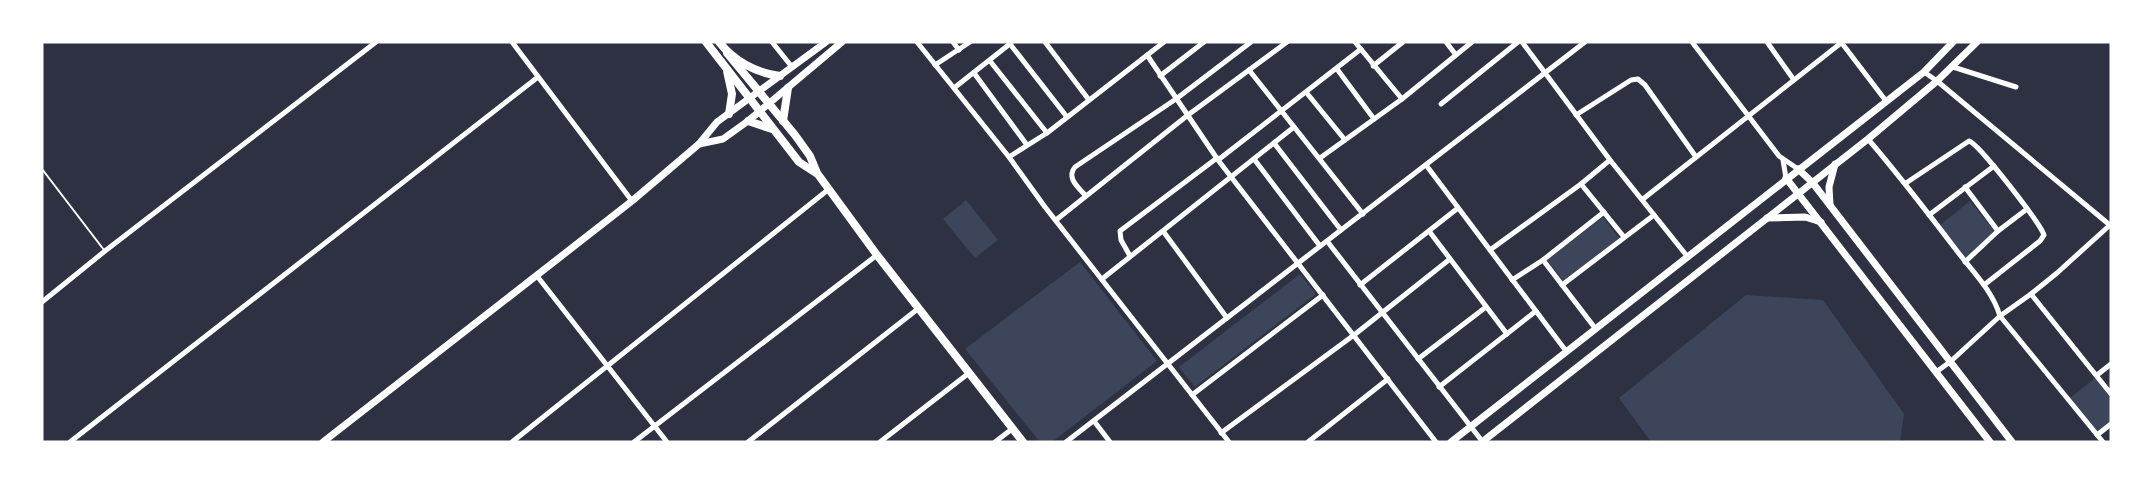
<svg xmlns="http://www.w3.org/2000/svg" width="2153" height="484" viewBox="0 0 2153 484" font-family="Montserrat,sans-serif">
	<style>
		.green { fill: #3c4559 }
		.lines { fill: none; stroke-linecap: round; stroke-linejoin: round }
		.service { stroke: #fff; stroke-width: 2 }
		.minor { stroke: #fff; stroke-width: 5 }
		.tertiary { stroke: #fff; stroke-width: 7 }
		.secondary { stroke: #fff; stroke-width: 8 }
	</style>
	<rect width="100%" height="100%" fill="#2d3142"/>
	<g class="green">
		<path d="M966,200L998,240L975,258L943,219Z"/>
		<path d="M1970,201L1997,234L1966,259L1939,226Z"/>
		<path d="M1603,217L1619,238L1563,281L1547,260Z"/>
		<path d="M1080,262L1157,361L1052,442H1040L965,349Z"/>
		<path d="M1300,274L1316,294L1195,387L1179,367Z"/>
		<path d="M1746,295L1823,300L1904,414L1900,442H1651L1619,398Z"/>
		<path d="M2095,378L2111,399V422L2097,433L2070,398Z"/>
	</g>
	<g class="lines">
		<path class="service" d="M42,169L104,250"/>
		<g class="minor">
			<path d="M512,42L632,201"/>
			<path d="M772,42L792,67"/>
			<path d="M917,42L1009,157L1045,207L1229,442"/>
			<path d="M953,42L959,50"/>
			<path d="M1045,42L1089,100"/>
			<path d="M1355,42L1402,99"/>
			<path d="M1446,42L1456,55"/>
			<path d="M1522,42L1610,160L1687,256"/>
			<path d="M1692,42L1779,156L1798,169"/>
			<path d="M1767,42L1794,80"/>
			<path d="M1841,42L1886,101"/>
			<path d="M1010,44L1067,117"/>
			<path d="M1147,55L1218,160L1436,442"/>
			<path d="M990,61L1047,133"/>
			<path d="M935,65L970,42"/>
			<path d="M1373,66L1403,42"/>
			<path d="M1953,67L2016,87"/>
			<path d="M1337,69L1374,119"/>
			<path d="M1249,70L1363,214"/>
			<path d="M1924,72L1937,81L2111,226"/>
			<path d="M974,73L1027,145"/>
			<path d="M1160,76L1204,42"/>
			<path d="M954,88L1011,43"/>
			<path d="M1306,92L1345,140"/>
			<path d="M1441,104L1518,42"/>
			<path d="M1576,115L1631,80L1638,79L1645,85L1696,157"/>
			<path d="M1868,139C1899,175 1928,213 1957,251C1973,272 1992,290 2000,316L2103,442"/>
			<path d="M1274,143L1341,230"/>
			<path d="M1009,157L1047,133L1164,42"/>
			<path d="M1320,158L1402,99L1472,42"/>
			<path d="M1254,159L1320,246"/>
			<path d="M1218,160L1361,49"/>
			<path d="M1783,160L1786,178"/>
			<path d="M1426,165L1566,351"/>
			<path d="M1906,183L1969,141C1979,144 2040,223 2044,235L2040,241L1984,285"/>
			<path d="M1581,184L1624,237"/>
			<path d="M1965,187L1998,231"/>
			<path d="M1086,196C1078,187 1066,178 1075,167L1176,99L1251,42"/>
			<path d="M1643,199L1841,43"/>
			<path d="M1929,215L1994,166"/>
			<path d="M1056,220L1188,115L1287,42"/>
			<path d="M1163,231L1227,318"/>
			<path d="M1429,231L1507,334"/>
			<path d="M1327,241L1482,441"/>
			<path d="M1490,250L1581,184L1610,160"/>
			<path d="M1130,256L1121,240L1120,231L1217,158"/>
			<path d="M1543,260L1595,328"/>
			<path d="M1965,262L1998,231L2027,209"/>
			<path d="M537,276L667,442"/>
			<path d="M1102,279L1294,127"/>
			<path d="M1512,280L1543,260L1604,212"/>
			<path d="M1360,285L1458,208"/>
			<path d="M1562,285L1654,215"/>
			<path d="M2031,294L2111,394"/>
			<path d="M42,302L105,251L376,42"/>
			<path d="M1418,359L1486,307"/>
			<path d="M1936,372L1950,362L2000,316L2031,294L2057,273L2110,225"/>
			<path d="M2097,375L2111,364"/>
			<path d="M1439,387L1536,311"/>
			<path d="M1192,395L1323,295"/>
			<path d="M1094,421L1110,442"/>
			<path d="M1221,433L1354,335L1450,259"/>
			<path d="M2097,435L2111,424"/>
			<path d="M70,442L538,77"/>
			<path d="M512,442L829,189"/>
			<path d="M634,442L877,255"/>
			<path d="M748,442L919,308"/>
			<path d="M880,442L969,373"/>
			<path d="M995,442L1012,429"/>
			<path d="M1066,442L1585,42"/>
			<path d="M1308,442L1388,379"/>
		</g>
		<g class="tertiary">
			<path d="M699,144L723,139L748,121L842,42"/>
			<path d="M1798,169L1812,182L2012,442"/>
			<path d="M1786,178L1990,442"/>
			<path d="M1830,205L1829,187L1835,164"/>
			<path d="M1767,218L1805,217L1821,222"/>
			<path d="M323,442L632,201L699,144L717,122L826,42"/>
			<path d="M1451,442L1924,72L1953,42"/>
			<path d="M1482,442L1868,139L1937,81L1977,42"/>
		</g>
		<g class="secondary">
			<path d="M706,42L799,162L816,173"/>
			<path d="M719,42C734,61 756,73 780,76"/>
			<path d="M727,53L795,135L810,156L817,173L877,255L1023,442"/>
			<path d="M727,71L732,94L729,114"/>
			<path d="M748,121L772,129"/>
			<path d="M783,121L788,88"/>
		</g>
	</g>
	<rect width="2153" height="484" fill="none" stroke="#ffffff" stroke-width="87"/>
</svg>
